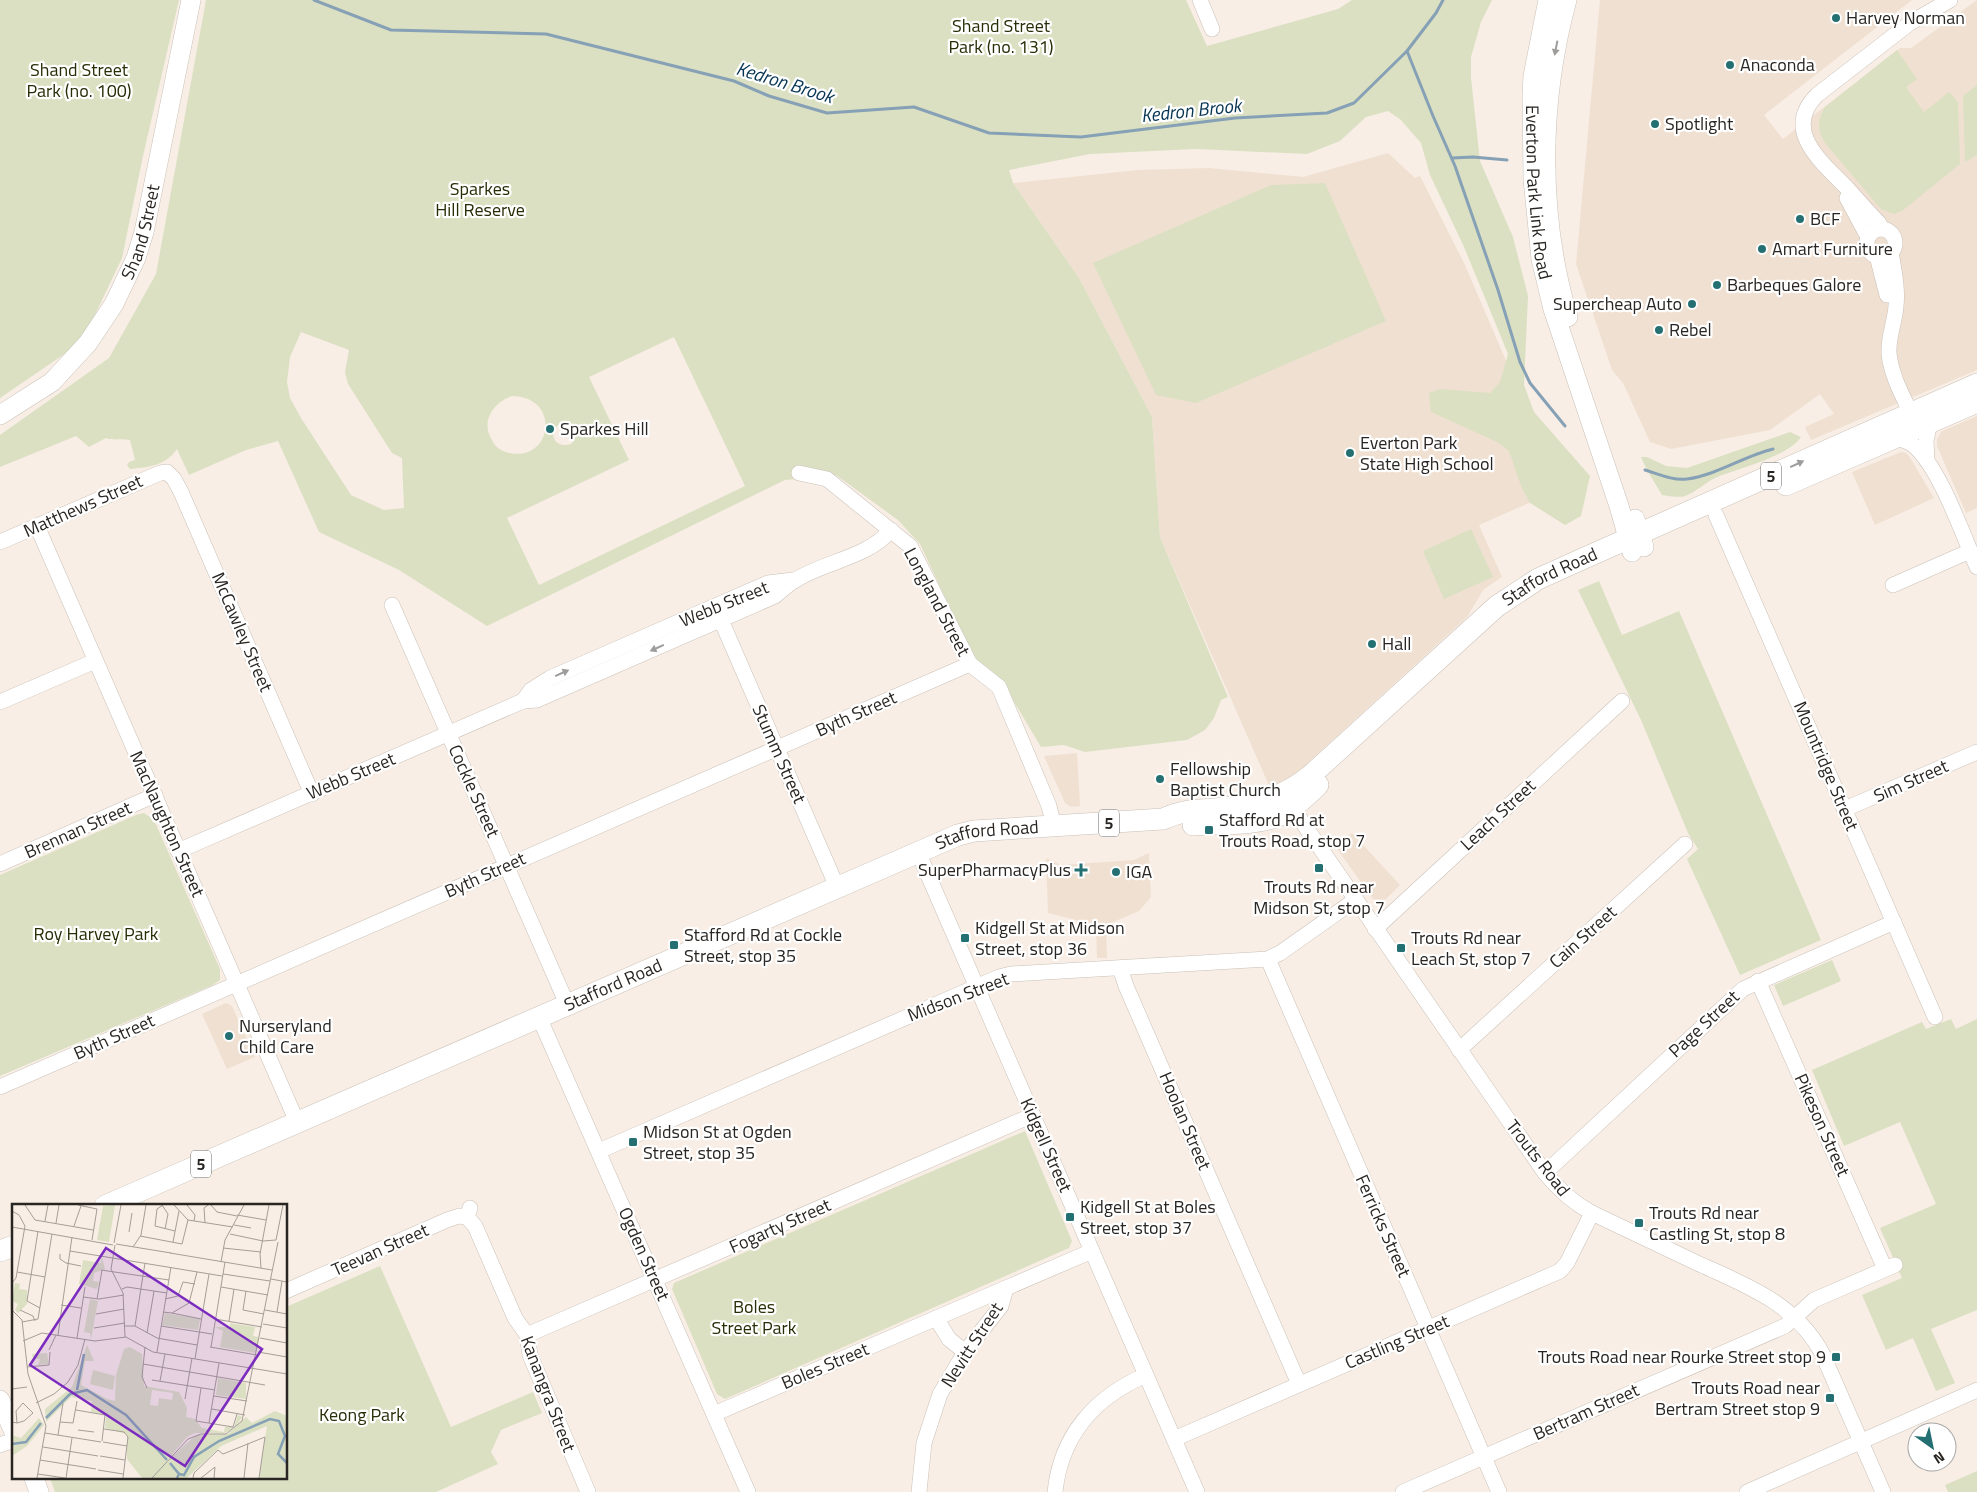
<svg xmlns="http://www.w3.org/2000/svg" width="1977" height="1492" viewBox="0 0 1977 1492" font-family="'Titillium Web',sans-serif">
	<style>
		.built { fill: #f0e0d1 }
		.green { fill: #dbe0c2; fill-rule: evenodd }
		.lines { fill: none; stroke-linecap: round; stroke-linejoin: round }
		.stream { stroke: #86a0b5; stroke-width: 3 }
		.minor-casing { stroke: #cac0b7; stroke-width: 16 }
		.major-casing { stroke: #cac0b7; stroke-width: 20 }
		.highway-casing { stroke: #cac0b7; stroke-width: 22 }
		.minor { stroke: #fff; stroke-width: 15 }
		.major { stroke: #fff; stroke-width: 19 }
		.highway { stroke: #fff; stroke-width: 21 }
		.oneway { fill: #9f9d9c }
		.poi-dot { fill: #236f72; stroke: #fff; stroke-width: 2 }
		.labels { text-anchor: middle; stroke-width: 4.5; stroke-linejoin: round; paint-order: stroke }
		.shield { fill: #fff; stroke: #696664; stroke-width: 1 }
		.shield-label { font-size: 16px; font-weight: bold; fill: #292522 }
		.poi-label { font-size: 18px; fill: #292522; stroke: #fff; text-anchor: start }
		.park-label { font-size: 18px; fill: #292d06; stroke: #fff }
		.street-label { font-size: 18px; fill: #292522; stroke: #fff }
		.water-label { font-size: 19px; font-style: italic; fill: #063554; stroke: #fff }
		.inset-river { fill: none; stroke: #86a0b5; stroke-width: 2.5 }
		.inset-road { fill: none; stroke: #a59e97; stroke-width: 1 }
		.view { fill: #7b2cbf; fill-opacity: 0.15; stroke: #7b2cbf; stroke-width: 2.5 }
		.inset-edge { fill: none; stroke: #292522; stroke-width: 2.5 }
	</style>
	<rect width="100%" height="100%" fill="#f8eee5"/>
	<g class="built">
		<path d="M1600,0H1912L1764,115L1783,139L1900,48H1911L1977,0V370L1811,440L1805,427L1834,414L1820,394L1770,430L1671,449L1650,442L1623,383L1612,370L1576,264Z"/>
		<path d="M1388,153L1415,178L1420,176L1465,265L1561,489L1479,525L1502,577L1484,589L1467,617L1301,769L1281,785L1271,790L1160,537L1152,417L1079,278L1013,183L1138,170L1209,168L1303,177Z"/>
		<path d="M1977,416V508L1966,513L1937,446V439L1942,431Z"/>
		<path d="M1901,452L1906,453L1909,456L1934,498L1875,525L1852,472Z"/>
		<path d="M1077,753L1080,806L1071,807L1065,803L1044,756Z"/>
		<path d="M1352,833L1400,885L1383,902L1373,899L1335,846Z"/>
		<path d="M1149,853L1151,897L1139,911L1106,925L1107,958H1097L1096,925L1048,913L1046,858L1061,865L1134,860Z"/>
		<path d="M226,1003L232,1006L255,1057L227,1069L202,1014Z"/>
	</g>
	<g class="green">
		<path d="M0,0H179L143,156L122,258L82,342L0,398Z"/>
		<path d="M206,0H1186L1207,46L1338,9L1352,0H1492L1481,22L1471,57V78L1480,161L1513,237L1528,296L1524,385L1534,412L1590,476L1581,516L1565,525L1530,503L1521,486L1509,451L1497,442L1431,412L1429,393L1440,389L1490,393L1500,382L1508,354L1464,247L1430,175L1421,143L1401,120L1388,111L1366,117L1340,141L1307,154L1196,149L1090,154L1009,170L1013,183L1079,278L1152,417L1160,537L1228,697L1221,700L1214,718L1205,730L1187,740L1085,752L1064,745L1041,747L1004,685L972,655L920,544L898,520L836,475L785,480L487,626L399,570L319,532L278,441L246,450L189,475L177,449C165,466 149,467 130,469L127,465L129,462L135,460L130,440C122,438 114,441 106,438L89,447L76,436L0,467V435L109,358L156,274ZM301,332L349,350L345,372L348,384L392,453L402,458L404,508L384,510L351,495L301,418L290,398L287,382L290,357ZM674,337L745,486L539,585L507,518L629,460L589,377ZM512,396C562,397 552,462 510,453C502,452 495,447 492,440C480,421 494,402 512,396ZM564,422C577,423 580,435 571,444C559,448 550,440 554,428Z"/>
		<path d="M1897,50L1917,79L1906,87L1924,112L1949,92L1958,102L1960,164L1902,211L1894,214L1881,209L1825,143C1817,130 1817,120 1825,107Z"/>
		<path d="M1977,85V155L1965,162L1963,96Z"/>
		<path d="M1325,183L1386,321L1196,403L1156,395L1093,263L1271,185Z"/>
		<path d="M1790,432L1801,437C1786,458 1738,468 1715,478C1705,483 1696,492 1685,496C1679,498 1669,496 1662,495L1647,470L1641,457H1647L1666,466L1687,468Z"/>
		<path d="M1471,529L1493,577L1444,599L1423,551Z"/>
		<path d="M1599,581L1622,635L1679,611L1821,940L1740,975L1687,859L1698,849L1688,833L1641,720L1578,590Z"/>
		<path d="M144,813L154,820L220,969V980L213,985L0,1076V875L136,815Z"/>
		<path d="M1832,960L1841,981L1783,1006L1774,985Z"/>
		<path d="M1951,1019L1956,1029L1977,1019V1310L1931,1329L1955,1383L1936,1391L1913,1338L1886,1350L1862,1295L1902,1278L1880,1228L1936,1204L1900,1122L1844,1146L1812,1070L1922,1022L1926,1029Z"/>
		<path d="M1025,1131L1072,1241L1069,1248L725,1399L717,1394L672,1289L674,1283Z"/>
		<path d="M380,1266L451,1427L533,1392L542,1413L501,1430L491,1452L498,1464L436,1492H55L50,1478H286V1307Z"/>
		<path d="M1977,1471V1492H1948L1945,1485Z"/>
	</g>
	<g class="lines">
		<g class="stream">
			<path d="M314,0L391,30L546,34L734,81L769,96L827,113L914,107L989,133L1081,137L1235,118L1327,113L1354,103L1407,51L1436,13L1443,0"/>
			<path d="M1407,51L1433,116L1455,166L1498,290L1520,362L1530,383L1565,426"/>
			<path d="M1452,158L1473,157L1507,160"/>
			<path d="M1645,470C1658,474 1674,481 1687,479C1717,475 1744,456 1773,449"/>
		</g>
		<g class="minor-casing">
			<g id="minor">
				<path d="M1200,0L1212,29"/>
				<path d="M1847,198L1868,237"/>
				<path d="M1882,229L1879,223C1868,212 1858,200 1847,188C1823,163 1781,131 1817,95L1910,23L1950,0"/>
				<circle cx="1881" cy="243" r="14"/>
				<path d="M1891,252C1894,270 1898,289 1896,306C1895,322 1888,337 1889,353C1891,377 1905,400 1915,422"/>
				<path d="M1877,256L1887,295"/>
				<path d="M1895,437C1901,440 1908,441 1913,445C1939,466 1963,535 1977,567"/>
				<path d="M1927,461L1926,441L1930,422"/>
				<path d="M799,473L827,479L910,546L970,664L999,687L1049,806L1054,826"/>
				<path d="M1716,515L1935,1017"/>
				<path d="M37,526C122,725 211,923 297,1122"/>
				<path d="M0,542L160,473L167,472L174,479L181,492L312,794"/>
				<path d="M1893,585L1970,551"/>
				<path d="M392,605L567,1004"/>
				<path d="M721,620L837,887"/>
				<path d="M523,701L531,690L550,678L768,583L793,580"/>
				<path d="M0,702L95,661"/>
				<path d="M1287,800L1545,1173C1559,1190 1572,1202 1592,1213C1626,1229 1661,1246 1695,1262C1745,1285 1794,1302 1822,1353L1883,1492"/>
				<path d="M1845,809L1977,752"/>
				<path d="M178,851L523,701L537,700L775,596C781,591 787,585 794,581C824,561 866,559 891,530"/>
				<path d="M918,852L1197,1492"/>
				<path d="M0,864L155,795"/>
				<path d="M1375,929L1622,701"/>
				<path d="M1268,959L1499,1492"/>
				<path d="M1120,968L1126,986L1299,1384"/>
				<path d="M1758,981L1885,1269"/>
				<path d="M539,1017L748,1492"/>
				<path d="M1459,1050L1685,844"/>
				<path d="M0,1087L970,664"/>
				<path d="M599,1151L999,977L1011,974L1268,959L1280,953L1355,900"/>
				<path d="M1545,1173L1743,989L1894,922"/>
				<path d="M467,1217L475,1226L515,1318L527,1335L530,1355L588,1492"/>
				<path d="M286,1291L447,1220L459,1216L467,1217L470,1208"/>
				<path d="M936,1318L949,1339L965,1352"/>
				<path d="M527,1335L1033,1115"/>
				<path d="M714,1414L1006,1288"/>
				<path d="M1174,1439L1560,1271L1567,1263L1592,1213"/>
				<path d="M0,1445L14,1440"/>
				<path d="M919,1492L924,1443L940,1394L965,1352L1001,1306L1006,1288L1092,1251"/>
				<path d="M1055,1492C1061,1435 1095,1397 1146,1375"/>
				<path d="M1403,1492L1785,1326L1814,1300L1895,1265"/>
				<path d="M1747,1492L1977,1390"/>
			</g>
		</g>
		<g class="major-casing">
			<g id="major">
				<path id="s1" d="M1548,0L1533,76L1532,95L1533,179L1541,259L1553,309L1619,506L1632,552"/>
				<path d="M1567,0C1539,103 1538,215 1568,317"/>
				<path id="s2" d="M0,415L52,382L88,343L114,304L136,258L144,232L191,0"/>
				<path d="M1635,519L1644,547"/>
				<path d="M0,1400L14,1432"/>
				<path d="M34,1478L39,1492"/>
			</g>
		</g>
		<g class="highway-casing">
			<g id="highway">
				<path d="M1786,485L1977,402"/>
				<path d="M1193,825C1219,823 1253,826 1278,816C1293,809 1306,797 1318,785"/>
				<path id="s3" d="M105,1206L958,835L974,831L1163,819C1182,810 1196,810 1216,809C1253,805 1280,800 1310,776L1497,606L1538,579L1580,560L1977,384"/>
				<path d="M0,1251L14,1246"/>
			</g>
		</g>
		<use href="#minor" class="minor"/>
		<use href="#major" class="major"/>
		<use href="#highway" class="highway"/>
	</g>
	<defs><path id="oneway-solid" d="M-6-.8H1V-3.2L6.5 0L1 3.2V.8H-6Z" transform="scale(1.25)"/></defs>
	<g class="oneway">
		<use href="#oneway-solid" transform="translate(1556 48) rotate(101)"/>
		<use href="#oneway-solid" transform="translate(1797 464) rotate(-25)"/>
		<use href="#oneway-solid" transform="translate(657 648) rotate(156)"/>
		<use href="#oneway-solid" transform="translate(562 673) rotate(-24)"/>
	</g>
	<g class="poi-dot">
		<circle cx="1836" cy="18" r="5"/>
		<circle cx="1730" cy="65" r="5"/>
		<circle cx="1655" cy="124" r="5"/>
		<circle cx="1800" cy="219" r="5"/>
		<circle cx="1762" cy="249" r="5"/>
		<circle cx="1717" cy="285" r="5"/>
		<circle cx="1692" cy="304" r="5"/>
		<circle cx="1659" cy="330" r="5"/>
		<circle cx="550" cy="429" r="5"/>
		<circle cx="1350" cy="453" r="5"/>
		<circle cx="1372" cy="644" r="5"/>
		<circle cx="1160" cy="779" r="5"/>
		<rect x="1204" y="825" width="10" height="10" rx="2.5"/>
		<rect x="1314" y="863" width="10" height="10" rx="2.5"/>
		<path d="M1078.5 862.5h5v5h5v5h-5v5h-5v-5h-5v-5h5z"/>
		<circle cx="1116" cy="872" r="5"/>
		<rect x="960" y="933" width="10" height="10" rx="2.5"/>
		<rect x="669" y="940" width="10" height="10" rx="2.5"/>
		<rect x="1396" y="943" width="10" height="10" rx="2.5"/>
		<circle cx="229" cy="1036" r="5"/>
		<rect x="628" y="1137" width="10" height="10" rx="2.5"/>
		<rect x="1065" y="1212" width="10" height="10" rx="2.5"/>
		<rect x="1634" y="1218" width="10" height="10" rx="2.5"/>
		<rect x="1831" y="1352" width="10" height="10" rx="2.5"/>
		<rect x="1825" y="1393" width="10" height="10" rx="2.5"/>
	</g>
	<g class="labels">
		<g class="shield">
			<rect x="1761" y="462.5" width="20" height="27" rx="4"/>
			<rect x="1099" y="809.5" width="20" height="27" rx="4"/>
			<rect x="191" y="1150.5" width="20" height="27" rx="4"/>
		</g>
		<g class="shield-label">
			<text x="1771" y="482">5</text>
			<text x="1109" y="829">5</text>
			<text x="201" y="1170">5</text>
		</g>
		<g class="poi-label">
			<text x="1846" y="24">Harvey Norman</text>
			<text x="1740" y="71">Anaconda</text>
			<text x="1665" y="130">Spotlight</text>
			<text x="1810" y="225">BCF</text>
			<text x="1772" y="255">Amart Furniture</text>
			<text x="1727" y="291">Barbeques Galore</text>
			<text x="1682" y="310" text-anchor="end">Supercheap Auto</text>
			<text x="1669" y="336">Rebel</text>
			<text x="560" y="435">Sparkes Hill</text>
			<text x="1360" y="449">Everton Park<tspan x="1360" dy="21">State High School</tspan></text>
			<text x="1382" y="650">Hall</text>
			<text x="1170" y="775">Fellowship<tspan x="1170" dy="21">Baptist Church</tspan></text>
			<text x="1219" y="826">Stafford Rd at<tspan x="1219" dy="21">Trouts Road, stop 7</tspan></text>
			<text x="1071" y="876" text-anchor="end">SuperPharmacyPlus</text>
			<text x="1126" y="878">IGA</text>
			<text x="1319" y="893" text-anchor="middle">Trouts Rd near<tspan x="1319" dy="21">Midson St, stop 7</tspan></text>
			<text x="975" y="934">Kidgell St at Midson<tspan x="975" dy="21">Street, stop 36</tspan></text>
			<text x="684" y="941">Stafford Rd at Cockle<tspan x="684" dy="21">Street, stop 35</tspan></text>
			<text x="1411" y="944">Trouts Rd near<tspan x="1411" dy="21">Leach St, stop 7</tspan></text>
			<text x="239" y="1032">Nurseryland<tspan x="239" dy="21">Child Care</tspan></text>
			<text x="643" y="1138">Midson St at Ogden<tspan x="643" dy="21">Street, stop 35</tspan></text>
			<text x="1080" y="1213">Kidgell St at Boles<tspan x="1080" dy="21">Street, stop 37</tspan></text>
			<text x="1649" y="1219">Trouts Rd near<tspan x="1649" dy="21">Castling St, stop 8</tspan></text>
			<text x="1826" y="1363" text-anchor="end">Trouts Road near Rourke Street stop 9</text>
			<text x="1820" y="1394" text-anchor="end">Trouts Road near<tspan x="1820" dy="21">Bertram Street stop 9</tspan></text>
		</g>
		<g class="park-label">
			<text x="1001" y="32">Shand Street<tspan x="1001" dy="21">Park (no. 131)</tspan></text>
			<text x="79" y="76">Shand Street<tspan x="79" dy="21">Park (no. 100)</tspan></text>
			<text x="480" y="195">Sparkes<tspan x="480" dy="21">Hill Reserve</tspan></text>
			<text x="96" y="940">Roy Harvey Park</text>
			<text x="754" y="1313">Boles<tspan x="754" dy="21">Street Park</tspan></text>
			<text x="362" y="1421">Keong Park</text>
		</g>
		<g class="street-label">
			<text dy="6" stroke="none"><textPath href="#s1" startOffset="194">Everton Park Link Road</textPath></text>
			<text dy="6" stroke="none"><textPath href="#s2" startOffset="239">Shand Street</textPath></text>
			<text transform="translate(83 506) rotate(-24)" y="6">Matthews Street</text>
			<text dy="6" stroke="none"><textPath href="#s3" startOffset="1605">Stafford Road</textPath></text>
			<text transform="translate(937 602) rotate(62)" y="6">Longland Street</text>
			<text transform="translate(724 604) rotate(-22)" y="6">Webb Street</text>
			<text transform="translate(242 632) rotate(67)" y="6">McCawley Street</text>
			<text transform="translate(856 714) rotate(-24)" y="6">Byth Street</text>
			<text transform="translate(779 754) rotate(66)" y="6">Stumm Street</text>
			<text transform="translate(1826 766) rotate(67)" y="6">Mountridge Street</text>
			<text transform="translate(351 776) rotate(-23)" y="6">Webb Street</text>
			<text transform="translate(1911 781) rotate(-24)" y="6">Sim Street</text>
			<text transform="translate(474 791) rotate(66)" y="6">Cockle Street</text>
			<text transform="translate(1498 815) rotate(-43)" y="6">Leach Street</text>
			<text transform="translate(167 824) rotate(66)" y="6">MacNaughton Street</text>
			<text transform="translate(78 830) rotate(-24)" y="6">Brennan Street</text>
			<text dy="6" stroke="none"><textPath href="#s3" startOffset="959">Stafford Road</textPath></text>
			<text transform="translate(485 875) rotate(-24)" y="6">Byth Street</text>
			<text transform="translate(1583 937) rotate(-42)" y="6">Cain Street</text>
			<text dy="6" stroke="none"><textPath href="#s3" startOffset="554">Stafford Road</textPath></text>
			<text transform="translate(958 997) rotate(-21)" y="6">Midson Street</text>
			<text transform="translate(1704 1024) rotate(-43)" y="6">Page Street</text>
			<text transform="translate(114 1037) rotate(-24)" y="6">Byth Street</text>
			<text transform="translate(1185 1121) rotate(67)" y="6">Hoolan Street</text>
			<text transform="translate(1822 1125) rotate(66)" y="6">Pikeson Street</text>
			<text transform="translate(1046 1145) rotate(66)" y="6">Kidgell Street</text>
			<text transform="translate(1538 1158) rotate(52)" y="6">Trouts Road</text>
			<text transform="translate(780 1226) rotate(-24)" y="6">Fogarty Street</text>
			<text transform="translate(1383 1226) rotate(66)" y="6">Ferricks Street</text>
			<text transform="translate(380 1250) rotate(-24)" y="6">Teevan Street</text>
			<text transform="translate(644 1254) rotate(66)" y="6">Ogden Street</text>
			<text transform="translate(1397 1342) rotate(-23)" y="6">Castling Street</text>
			<text transform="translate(972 1345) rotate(-57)" y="6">Nevitt Street</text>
			<text transform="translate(825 1366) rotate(-23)" y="6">Boles Street</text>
			<text transform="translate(548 1394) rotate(69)" y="6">Kanangra Street</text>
			<text transform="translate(1586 1412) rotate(-24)" y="6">Bertram Street</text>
		</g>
		<g class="water-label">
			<text transform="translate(785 82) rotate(17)" y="7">Kedron Brook</text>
			<text transform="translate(1191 110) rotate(-6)" y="7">Kedron Brook</text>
		</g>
	</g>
	<g transform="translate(12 1204)">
		<rect width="275" height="275" fill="#f8eee5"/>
		<path d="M103,1L97,38L85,36L91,2ZM90,53L93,65L82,69L81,77L87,78L85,85L67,80L71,56L89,59ZM3,79L8,80L7,85L15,86V100L6,109L3,106L6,100L0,97ZM78,95L86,97L79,135L78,129L72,128ZM153,109L188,115L186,126L150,121ZM218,119L243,123L241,132L247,133L244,149L208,143L211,127L203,123H218ZM75,141L82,157H73L69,181L95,195L103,197L104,171L112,145L118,143L130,150L132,182L167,188L175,204L174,213L183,215L190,224L212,228L213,223H222L226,211L230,213L224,222L215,228L212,229H183L175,233L153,259L184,231L216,230L234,213L240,219L263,207L275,212V274H247L255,222L209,242L175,274H130L115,255V230L93,224L94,211L79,208L80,197L59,193L34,218L33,205L60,183ZM140,186L161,189L160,196L147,194L146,202L138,201ZM35,149L37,160L26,161L28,155H21L20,150ZM81,166L103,172L101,186L78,180ZM206,174L234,179V195L204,191ZM27,214L32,221L15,242L0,252V231L9,234Z" fill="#dbe0c2" fill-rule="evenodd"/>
		<path class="inset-river" d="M65,186L72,150M34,214L58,190L75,186L114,211L155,256M0,240L14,238L29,219M158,259L167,270L165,274M167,270L172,271L182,253L207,237L258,215L267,217L273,232L266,250L275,259"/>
		<path class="inset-road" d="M13,1L23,16L81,26M66,1L85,5L80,36M150,1L156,10L153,25M151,1L145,5L143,22L163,27M162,1L176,16M175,1L183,11L182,17M199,1L205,8L225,12M0,7L7,11L13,22L4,74L0,79M225,11L254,16M176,16L221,23M33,17L36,1M44,19L47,1M193,19L192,4L196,1M222,21L239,24M62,22L69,2M0,23L101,41M26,27L15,97L28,104M117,28L120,9M218,30L251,37L264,36M128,32L170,40L176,16M264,36L271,1M161,38L167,7M102,39L109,1M104,40L159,49M103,41L99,65L111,89L113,133M121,43L129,31L134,1M211,44L249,48M58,47L210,72M158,49L260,66M48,50V55L54,59L69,62M209,58L213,36L232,1M249,64L248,50L257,1M89,66L157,76M5,68L33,73M211,70L258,77M259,75L275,78M209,83L256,91M110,85L115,83L155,89M234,87L231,106L252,110M71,93L87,95L112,91M85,95L90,66M153,95L166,92L171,78L183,80M49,101L69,104M0,106L10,116L16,170L34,222L25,274M8,106L21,112L23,117M253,106L275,110M151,108L160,109L177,99L185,68M265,108L270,77M160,109L189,115M84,110L112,105M203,115L250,123M217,117L222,85M10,118L26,115L40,30M251,120L275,124M113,122H123L145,134L185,141M123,122L133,59M149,122L200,130M82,124L113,119M135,129L142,87M46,131L60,33M65,134L73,83M248,134L275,139M11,137L30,129L83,137L114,133L141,148L275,170M133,143L130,173L135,184M198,143L245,151M199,143L213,58M37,146L44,131M145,148L159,63M246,148L275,153M183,155L197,70M131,160L253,181M15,163L37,161L38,148M0,167V195M140,176L203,186M148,177L153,150M189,184L184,217L221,223L225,210M0,185L15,183M202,192L235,197M173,195L180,154M24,199L42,190L56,178L66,161L73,135M200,205L233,211M64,206L93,211L90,237M0,218L5,219L12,217L21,209L11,199L4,207L5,219M48,218L61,219L65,197M197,219L207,159M92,225L112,228L116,233L111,274M66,226L82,228M33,229L89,238M46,231L51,199M91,238L115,242M31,243L86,252M88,252L113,256M28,256L84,265M86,266L111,270M26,270L53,274M54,274L60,234M140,274L176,235L189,230H214L230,217L266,38M181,274L182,269L206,246L211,250L253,233L247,274M189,274L203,263L202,274M232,274L236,239"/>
		<path class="view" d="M94,44L250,145L173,262L18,161Z"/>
		<rect width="275" height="275" class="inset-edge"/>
	</g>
	<g transform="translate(1932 1447) rotate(147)"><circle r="24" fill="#ffffff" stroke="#a9a8a7"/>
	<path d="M0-4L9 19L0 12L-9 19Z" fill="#236f72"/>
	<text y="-8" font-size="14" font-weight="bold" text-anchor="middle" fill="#292522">N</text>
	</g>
</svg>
